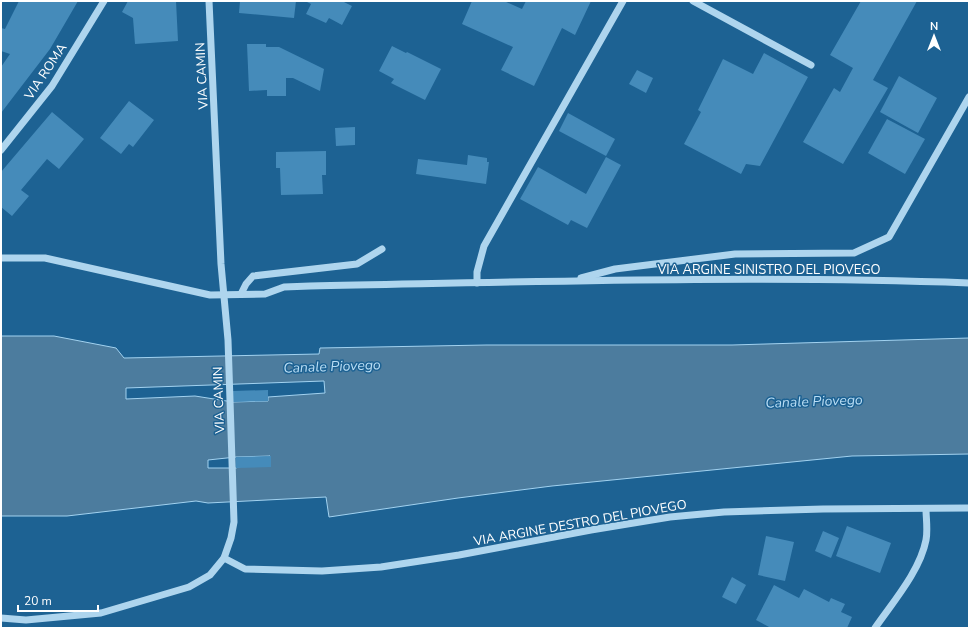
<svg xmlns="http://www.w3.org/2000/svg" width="970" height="629" viewBox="0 0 970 629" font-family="'Nunito Sans',sans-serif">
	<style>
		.water { fill: #4c7c9e; stroke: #a2d2f0; fill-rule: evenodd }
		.building { fill: #458bba }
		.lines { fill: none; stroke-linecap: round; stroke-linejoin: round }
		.minor { stroke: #aed5ee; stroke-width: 7 }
		.labels { text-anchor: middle; stroke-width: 3; stroke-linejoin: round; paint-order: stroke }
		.street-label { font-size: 13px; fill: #fff; stroke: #1d6293 }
		.water-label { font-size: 14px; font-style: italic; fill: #badef5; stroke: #1d6293 }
	</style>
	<rect width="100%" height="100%" fill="#1d6293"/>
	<path class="water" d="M1,336H54L116,348L124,358L319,354L320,348L486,345H732L969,338V454L852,456L552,486L458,498L329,517L326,497L208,503L196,501L67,516H1ZM324,381L325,393L268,397V401L233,402L195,396L126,399V388ZM270,456L236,468H208V460L236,457Z"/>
	<g class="building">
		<path d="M19,1H78L50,49L1,113V67L10,54L1,51V28L5,29Z"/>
		<path d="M128,1H176L178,41L135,44L133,18L122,12Z"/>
		<path d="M240,1H296L294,18L239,13Z"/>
		<path d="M305,1H342L352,6L342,25L329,18L326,23L306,14L311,4Z"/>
		<path d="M472,1H504L522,9L526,1H591L575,35L562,28L534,86L501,70L513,47L462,24Z"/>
		<path d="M861,1H917L873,80L888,88L843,164L803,142L834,88L840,92L853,68L830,55Z"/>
		<path d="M247,44H266V47H279L324,69L320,91L293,78H286V96H267V90L249,91Z"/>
		<path d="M392,46L406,53L407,52L441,69L425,100L391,83L394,79L379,71Z"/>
		<path d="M764,53L808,77L760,166L746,164L741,174L684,144L701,112L698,110L723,59L753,74Z"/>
		<path d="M637,70L653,78L646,93L629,84Z"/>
		<path d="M899,76L937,98L918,133L880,112Z"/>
		<path d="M129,101L154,120L133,147L129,144L121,154L100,138Z"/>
		<path d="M52,112L84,139L59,169L47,159L21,190L29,196L12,216L1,207V172Z"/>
		<path d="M568,113L615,139L606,156L559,131Z"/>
		<path d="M887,119L925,139L905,174L868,153Z"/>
		<path d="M355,127V145L336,146L335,128Z"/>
		<path d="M326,151V175H322L323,194L281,195L280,168H276V152Z"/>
		<path d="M468,155L487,158V162H489L486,184L416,174L418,159L467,165Z"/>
		<path d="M606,157L621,165L587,228L571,220L568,225L520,199L538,167L586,194Z"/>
		<path d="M268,390V401L233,402V391Z"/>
		<path d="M271,456V467L236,468V457Z"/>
		<path d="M847,526L891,543L880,573L836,556Z"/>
		<path d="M823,531L839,538L831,558L815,551Z"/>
		<path d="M766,536L794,542L785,581L758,575Z"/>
		<path d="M732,577L746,585L736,604L722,597Z"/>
		<path d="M774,585L799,598L804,589L829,602L831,598L845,604L841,612L852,617L847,628H771L756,620Z"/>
	</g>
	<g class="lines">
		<g class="minor">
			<path d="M693,1L811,65"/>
			<path d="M1,150L52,86L104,1"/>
			<path d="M1,258H45L210,295L265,294L284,287L310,286C530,282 750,275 969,283"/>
			<path d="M581,278L615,269L735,254L854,253L889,237L969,97"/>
			<path d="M477,283V272L484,246L623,1"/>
			<path d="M241,294L246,284L253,276L357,264L382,249"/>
			<path d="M224,558L245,569L322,571L381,567L459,555L591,530L670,517L724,512L823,509L969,508"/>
			<path d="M1,618L26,620L101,613L189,587L210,575L224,558L231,538L234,522L228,340L221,264L209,1"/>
			<path d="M875,628C893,602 920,571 926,540C928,530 926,518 926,509"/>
		</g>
	</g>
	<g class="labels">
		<g class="street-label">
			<text transform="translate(45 71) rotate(-56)" y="5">VIA ROMA</text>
			<text transform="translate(201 76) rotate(-93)" y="5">VIA CAMIN</text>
			<text x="769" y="274">VIA ARGINE SINISTRO DEL PIOVEGO</text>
			<text transform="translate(218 400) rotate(-92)" y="5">VIA CAMIN</text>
			<text transform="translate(580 522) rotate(-10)" y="5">VIA ARGINE DESTRO DEL PIOVEGO</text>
		</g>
		<g class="water-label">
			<text transform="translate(332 366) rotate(-2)" y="5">Canale Piovego</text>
			<text transform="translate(814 401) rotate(-2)" y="5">Canale Piovego</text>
		</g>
	</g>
	<rect width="970" height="629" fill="none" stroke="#ffffff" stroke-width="4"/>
	<g transform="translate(934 36)" stroke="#1d6293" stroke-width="3" paint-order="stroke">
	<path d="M0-3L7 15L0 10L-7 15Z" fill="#ffffff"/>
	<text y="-6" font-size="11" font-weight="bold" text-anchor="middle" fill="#ffffff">N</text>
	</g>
	<path d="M18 605v6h80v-6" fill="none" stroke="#ffffff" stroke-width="2"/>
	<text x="24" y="605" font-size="12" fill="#ffffff" stroke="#1d6293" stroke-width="3" paint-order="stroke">20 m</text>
</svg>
